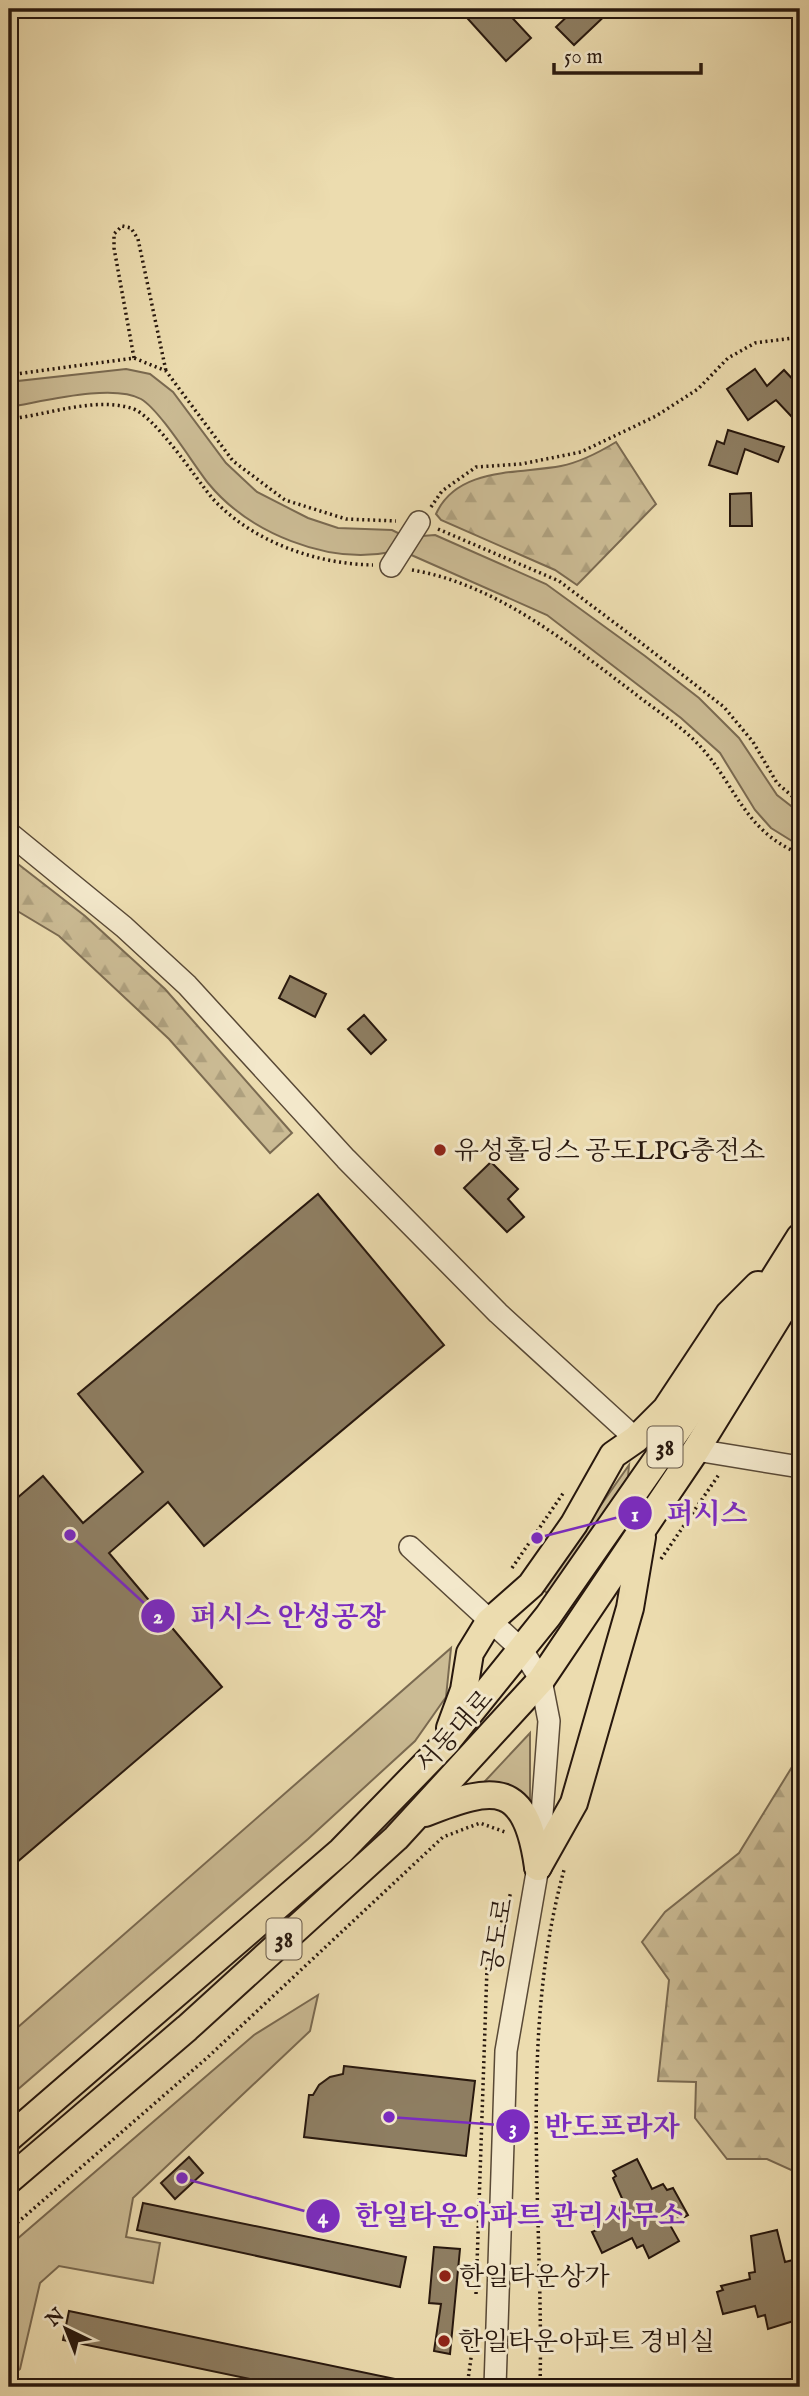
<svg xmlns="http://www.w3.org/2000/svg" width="809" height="2396" viewBox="0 0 809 2396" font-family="'IM FELL English','Noto Serif KR',serif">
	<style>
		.green { fill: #cbbb94; stroke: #7a6a51; stroke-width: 2 }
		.forest { fill: url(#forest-firs); stroke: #7a6a51; stroke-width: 2 }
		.building { fill: #8e7e62; stroke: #28180e; stroke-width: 2 }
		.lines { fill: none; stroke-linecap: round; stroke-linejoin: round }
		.minor-casing { stroke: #594936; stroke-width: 24 }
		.major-casing { stroke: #28180e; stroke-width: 30 }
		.path { stroke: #28180e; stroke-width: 3.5; stroke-dasharray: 2 3.5; stroke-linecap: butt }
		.minor { stroke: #f3e8cb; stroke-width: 21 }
		.major { stroke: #ecdcaf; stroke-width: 26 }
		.poi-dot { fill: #8f2418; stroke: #f3e8cb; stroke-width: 2.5 }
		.labels { text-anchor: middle; stroke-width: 6; stroke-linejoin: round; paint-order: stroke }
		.shield { fill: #f3e8cb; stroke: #655647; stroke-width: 2 }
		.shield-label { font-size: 24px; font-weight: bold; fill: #28180e }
		.poi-label { font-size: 26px; fill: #28180e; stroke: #f3e8cb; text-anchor: start }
		.street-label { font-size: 26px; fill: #28180e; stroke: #f3e8cb }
		.leader { fill: none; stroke: #7b2cbf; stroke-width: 2.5 }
		.callout-dot { fill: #7b2cbf; stroke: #f3e8cb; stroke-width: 2.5 }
		.mark-label { font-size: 21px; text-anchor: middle; font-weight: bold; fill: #fff }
		.callout-label { font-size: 28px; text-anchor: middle; font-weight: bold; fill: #7b2cbf; stroke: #f3e8cb; stroke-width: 6; stroke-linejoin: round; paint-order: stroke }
	</style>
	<defs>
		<pattern id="forest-firs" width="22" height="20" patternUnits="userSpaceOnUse" patternTransform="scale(1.75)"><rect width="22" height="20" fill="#cbbb94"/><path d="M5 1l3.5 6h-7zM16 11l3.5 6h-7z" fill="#aea07e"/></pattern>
	</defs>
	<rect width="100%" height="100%" fill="#ecdcaf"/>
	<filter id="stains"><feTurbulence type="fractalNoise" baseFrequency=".00286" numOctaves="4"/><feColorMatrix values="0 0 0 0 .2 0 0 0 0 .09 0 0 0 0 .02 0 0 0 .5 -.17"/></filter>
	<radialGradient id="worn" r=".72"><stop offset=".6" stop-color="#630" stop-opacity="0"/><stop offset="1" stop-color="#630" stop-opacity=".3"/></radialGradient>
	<g class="green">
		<path d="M126,369L150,374L173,392L226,463L257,492L308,518L338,528L392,530L402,535L391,552C328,565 249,533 208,483C193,464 160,410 141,399C112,383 41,402 9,407V382Z"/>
		<path d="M435,535L546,584L645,656L699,698L739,738L777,795L800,813V846L771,828L755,810L720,753L681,718L547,615L409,554L422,536Z"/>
		<path d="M629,1465L628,1477L551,1596L542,1589Z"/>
		<path d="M451,1648L446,1697L415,1741L308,1839L9,2097V2035Z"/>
		<path d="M530,1733V1811L473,1794Z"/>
		<path d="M318,1995L310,2031L133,2198L126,2237L160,2243L153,2283L59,2266L40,2283L20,2369L9,2378V2246L254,2035Z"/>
	</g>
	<g class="forest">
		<path d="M616,442L656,504L577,585L555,570L441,520L436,514C457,467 518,474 561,466C581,462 598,453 616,442Z"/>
		<path d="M9,857L85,916L165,989L292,1133L270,1153L169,1039L59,936L9,906Z"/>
		<path d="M800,1754V2174L767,2159H727L695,2118L696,2082L658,2081L669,1980L642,1942L665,1912L739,1853Z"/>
	</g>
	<g class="building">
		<path d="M459,9H504L531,38L506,61Z"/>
		<path d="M575,9H612L574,45L556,27Z"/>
		<path d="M755,369L767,386L784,370L800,387V407L791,416L776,400L748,420L727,389Z"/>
		<path d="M728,430L784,447L778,462L745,449L737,474L709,465L717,441L724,444Z"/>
		<path d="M751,493L752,526H730V494Z"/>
		<path d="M290,976L326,994L315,1017L279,998Z"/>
		<path d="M364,1015L386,1040L371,1054L348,1029Z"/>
		<path d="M491,1162L518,1189L508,1199L524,1217L507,1232L464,1188Z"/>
		<path d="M318,1194L444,1345L204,1546L168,1502L109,1553L222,1687L9,1869V1505L43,1476L83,1523L143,1472L78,1394Z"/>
		<path d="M344,2066L475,2081L466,2156L304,2137L309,2095H313L319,2085L330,2077L343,2074Z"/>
		<path d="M189,2157L203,2173L175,2199L161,2183Z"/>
		<path d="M637,2159L652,2189L663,2184L667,2190L673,2188L688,2215L670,2225L679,2241L649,2258L643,2245L637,2248L632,2238L602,2253L592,2232L597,2230L595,2226L621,2213L619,2208L625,2205L613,2178L616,2176L613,2171Z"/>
		<path d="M143,2203L406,2257L400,2287L137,2230Z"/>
		<path d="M777,2230L785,2262L797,2259L800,2268V2300L794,2301L800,2319L768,2329L765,2315L758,2317L755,2306L723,2314L717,2292L723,2290L721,2286L750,2279L749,2273L755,2272L751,2236Z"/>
		<path d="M434,2247L460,2249L450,2354L434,2351L441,2304L429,2303Z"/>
		<path d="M69,2311L400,2380L399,2387H288L63,2340Z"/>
	</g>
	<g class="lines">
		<g class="minor-casing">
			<g id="minor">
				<path d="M391,566L419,522"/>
				<path d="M9,833L124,927L187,985L346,1159L498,1313L636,1439"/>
				<path d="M696,1450L800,1467"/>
				<path d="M410,1547L522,1650L541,1680L549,1721L538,1867L506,2051L495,2387"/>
			</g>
		</g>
		<g class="major-casing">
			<g id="major">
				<path d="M450,1728L464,1690L470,1653L489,1622L531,1585L574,1524L613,1455L636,1439L666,1409L729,1314L758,1285"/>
				<path d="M425,1813C495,1785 526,1781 538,1867"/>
				<path d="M538,1867L574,1803L630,1608L642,1537"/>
				<path d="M9,2138L341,1851L444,1745L548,1616L690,1412L800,1237"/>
				<path d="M9,2180L187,2028L396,1838L541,1680L696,1450L800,1281"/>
			</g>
		</g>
		<g class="path">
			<path d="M134,358L114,248V234L122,226L131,228L138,239L166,371"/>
			<path d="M9,375L134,358L166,371L233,461L285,500L346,519L396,521"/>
			<path d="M9,419C48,415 92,397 131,408C154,414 196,479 213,499C253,542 316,564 373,565"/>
			<path d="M431,507L442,491L476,467L521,464L581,452L656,416L698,389L728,358L755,343L800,337"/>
			<path d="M438,529L559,581L640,642L724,707L753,742L777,783L800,803"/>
			<path d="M412,570C496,584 568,643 634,693C653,708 675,722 693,739C735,779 740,829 800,854"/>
			<path d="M661,1559L720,1473"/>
			<path d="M512,1568L564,1492"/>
			<path d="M9,2230L208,2057L443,1837L480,1823L505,1832"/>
			<path d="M476,2294L487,1968L511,1892"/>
			<path d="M467,2387L475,2329"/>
			<path d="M540,2387C544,2216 518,2037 564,1870"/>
		</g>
		<use href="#minor" class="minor"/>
		<use href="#major" class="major"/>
	</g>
	<g class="poi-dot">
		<circle cx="440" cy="1150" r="7"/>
		<circle cx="445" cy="2276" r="7"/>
		<circle cx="444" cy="2341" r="7"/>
	</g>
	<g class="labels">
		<g class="shield">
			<rect x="647.5" y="1426.5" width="35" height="41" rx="5"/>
			<rect x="266.5" y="1918.5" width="35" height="41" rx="5"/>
		</g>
		<g class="shield-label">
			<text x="665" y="1455">38</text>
			<text x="284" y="1947">38</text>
		</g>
		<g class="poi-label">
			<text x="454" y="1159">유성홀딩스 공도LPG충전소</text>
			<text x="459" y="2285">한일타운상가</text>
			<text x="458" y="2350">한일타운아파트 경비실</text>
		</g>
		<g class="street-label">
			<text transform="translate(454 1731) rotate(-48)" y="9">서동대로</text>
			<text transform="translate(497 1935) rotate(-80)" y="9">공도로</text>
		</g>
	</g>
	<path class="leader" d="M537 1538L635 1513M70 1535L158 1616M389 2117L513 2126M182 2178L323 2216"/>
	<g class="callout-dot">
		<circle cx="537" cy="1538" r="7"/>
		<circle cx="70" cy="1535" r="7"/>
		<circle cx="389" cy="2117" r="7"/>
		<circle cx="182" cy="2178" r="7"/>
		<circle cx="635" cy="1513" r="18"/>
		<circle cx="158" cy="1616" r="18"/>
		<circle cx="513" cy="2126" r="18"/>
		<circle cx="323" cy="2216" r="18"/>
	</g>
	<g class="mark-label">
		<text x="635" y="1521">1</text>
		<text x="158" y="1623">2</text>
		<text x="513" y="2134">3</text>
		<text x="323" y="2223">4</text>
	</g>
	<g class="callout-label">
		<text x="707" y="1523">퍼시스</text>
		<text x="288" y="1626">퍼시스 안성공장</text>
		<text x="612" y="2136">반도프라자</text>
		<text x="520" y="2225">한일타운아파트 관리사무소</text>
	</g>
	<rect width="809" height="2396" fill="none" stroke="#ecdcaf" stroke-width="35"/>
	<rect x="10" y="10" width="788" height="2375" fill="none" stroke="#28180e" stroke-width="3.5"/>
	<rect x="18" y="18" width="774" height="2361" fill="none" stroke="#28180e" stroke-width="2"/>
	<g transform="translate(66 2329) rotate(317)" stroke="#f3e8cb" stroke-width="5" paint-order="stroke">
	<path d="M0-5L12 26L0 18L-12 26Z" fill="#28180e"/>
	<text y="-10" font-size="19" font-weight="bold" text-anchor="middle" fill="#28180e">N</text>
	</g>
	<path d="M554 63v10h147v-10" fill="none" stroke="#28180e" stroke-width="3.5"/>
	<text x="564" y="63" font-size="21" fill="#28180e" stroke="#f3e8cb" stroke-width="5" paint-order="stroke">50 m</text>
	<rect width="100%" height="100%" filter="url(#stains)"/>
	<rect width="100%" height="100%" fill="url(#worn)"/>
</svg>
